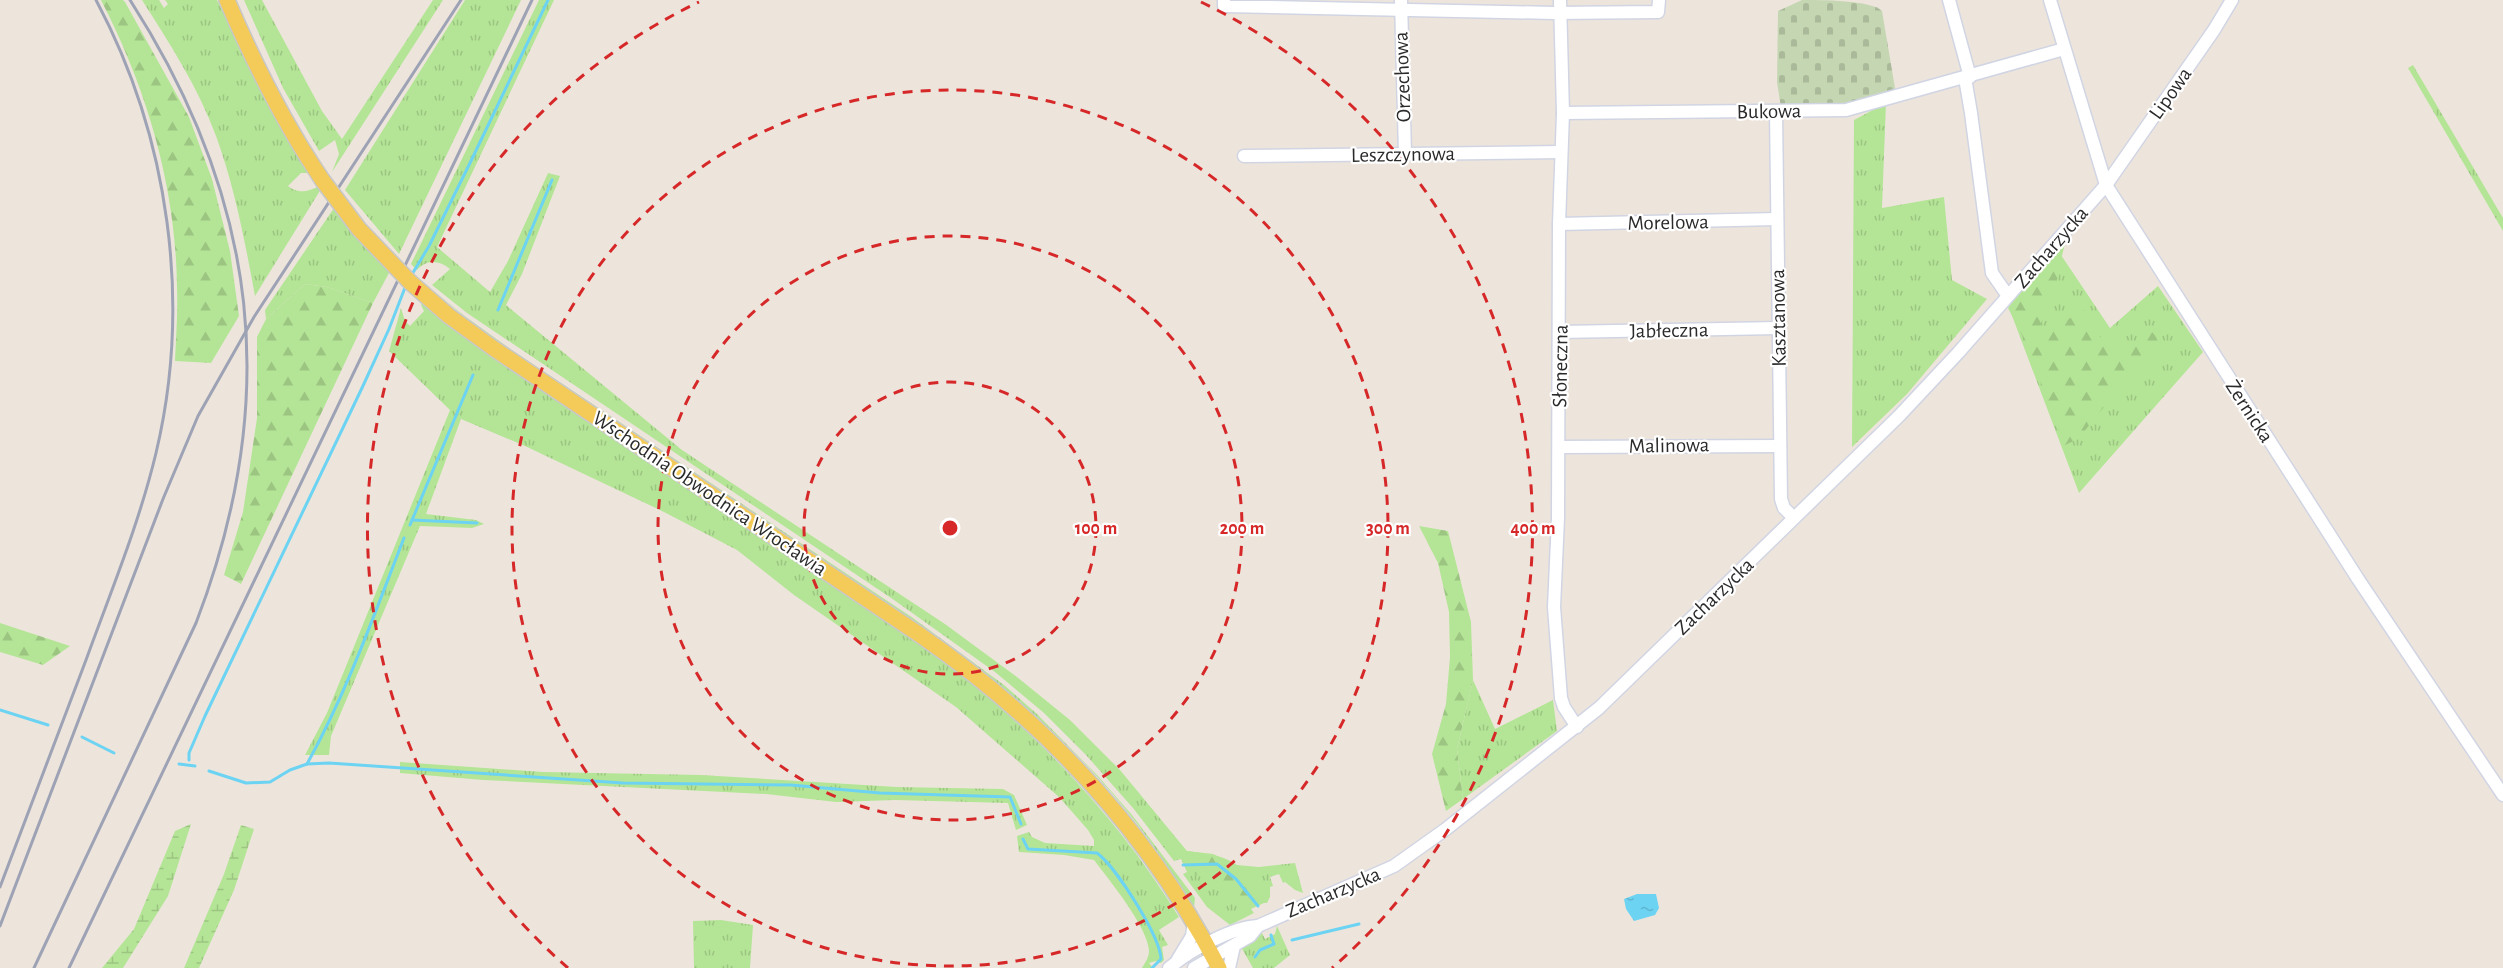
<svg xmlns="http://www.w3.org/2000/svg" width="2503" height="968" viewBox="0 0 2503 968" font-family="'Alegreya Sans',sans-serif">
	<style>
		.grass { fill: url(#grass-tufts) }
		.forest { fill: url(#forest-firs) }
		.wetland { fill: url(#wetland-marsh) }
		.cemetery { fill: url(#cemetery-stones) }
		.water { fill: url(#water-ripples) }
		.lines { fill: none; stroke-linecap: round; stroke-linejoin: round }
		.stream { stroke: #6cd3f2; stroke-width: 3 }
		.minor-casing { stroke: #d1d5e3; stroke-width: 15 }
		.major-casing { stroke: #c8c8c8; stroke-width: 18 }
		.minor { stroke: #fff; stroke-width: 12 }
		.major { stroke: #f4ca59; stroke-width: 15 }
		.rail { stroke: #9ea2b5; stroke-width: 3 }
		.major-bridge-casing { stroke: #c8c8c8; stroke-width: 18; stroke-linecap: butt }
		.major-bridge { stroke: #f4ca59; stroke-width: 15 }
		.ring { fill: none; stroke: #d62828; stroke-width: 3; stroke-dasharray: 10 8 }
		.labels { text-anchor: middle; stroke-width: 4.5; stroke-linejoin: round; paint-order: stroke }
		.street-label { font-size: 21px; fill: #2a2a2a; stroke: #fff }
		.centre { fill: #d62828; stroke: #fff; stroke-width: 3 }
		.ring-label { font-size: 18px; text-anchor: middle; font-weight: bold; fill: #d62828; stroke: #fff; stroke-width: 4.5; stroke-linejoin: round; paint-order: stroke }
	</style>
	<defs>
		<pattern id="grass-tufts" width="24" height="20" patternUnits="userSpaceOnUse" patternTransform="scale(1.5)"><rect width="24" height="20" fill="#b4e596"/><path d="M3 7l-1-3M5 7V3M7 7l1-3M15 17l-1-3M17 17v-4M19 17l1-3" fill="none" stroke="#9bc581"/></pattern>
		<pattern id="forest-firs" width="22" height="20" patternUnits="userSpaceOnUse" patternTransform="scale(1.5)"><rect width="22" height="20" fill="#b4e596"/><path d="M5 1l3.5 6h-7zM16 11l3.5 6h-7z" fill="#9bc581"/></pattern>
		<pattern id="wetland-marsh" width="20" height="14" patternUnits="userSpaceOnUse" patternTransform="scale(1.5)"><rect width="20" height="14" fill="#b4e596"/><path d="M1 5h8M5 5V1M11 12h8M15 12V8" fill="none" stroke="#9bc581"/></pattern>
		<pattern id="cemetery-stones" width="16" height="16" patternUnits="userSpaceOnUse" patternTransform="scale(1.5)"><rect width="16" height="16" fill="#c5d7b2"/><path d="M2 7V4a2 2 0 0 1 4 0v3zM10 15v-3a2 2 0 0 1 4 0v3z" fill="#a9b999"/></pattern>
		<pattern id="water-ripples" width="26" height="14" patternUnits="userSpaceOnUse" patternTransform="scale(1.5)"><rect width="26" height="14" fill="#6cd3f2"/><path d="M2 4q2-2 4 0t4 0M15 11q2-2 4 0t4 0" fill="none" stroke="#5eb5d0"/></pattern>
	</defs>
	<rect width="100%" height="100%" fill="#ede5dc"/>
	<g class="grass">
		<path d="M142,0H159L164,8L168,4L165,0H217L271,108L309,173H301L288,186C298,194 308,192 319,186L321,189L255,296C245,242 235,188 216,136C198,87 170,44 142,0Z"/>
		<path d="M244,0H262L322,111L342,139L433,0H443L332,172L339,154L335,140L319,151L283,88Z"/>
		<path d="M465,0H521L399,254L345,190Z"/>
		<path d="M539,0H554L437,247L490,292L508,261L548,173L560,176L522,274L506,305L682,450L945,624L1017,677L1070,720L1120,770L1187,851L1213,854L1237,865L1259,867L1295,863L1303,893L1295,890L1285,882L1283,883L1279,874L1270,877L1273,886L1270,887V897L1267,903H1264L1251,909L1254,913L1230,925L1207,907L1183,874L1187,872L1181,859L1174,861L1133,808L1086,755L1044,713L995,672L894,600L467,313L432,285L450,269C439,260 427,259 417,270L411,264Z"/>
		<path d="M2413,65L2503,218V231L2408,68Z"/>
		<path d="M1886,103L1882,208L1944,197L1952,280L1987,299L1907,394L1852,447L1854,120Z"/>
		<path d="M334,208L390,271L373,303L327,287L305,284L266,319L265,310Z"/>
		<path d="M2061,255L2110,328L2158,286L2203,352L2079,493L2011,313Z"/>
		<path d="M429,287L466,317L513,351L913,618L1004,685L1037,714L1098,776L1132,815L1195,898L1194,908C1176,880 1158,851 1138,825C1075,743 995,677 911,620L487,335Z"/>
		<path d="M423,302C539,394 665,472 788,554C850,595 913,635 970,682C1052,749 1123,826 1179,917L1159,930L1168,945L1162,947L1164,960L1161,963L1156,961L1149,963L1153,968H1142C1145,963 1149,957 1149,951C1148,927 1109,880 1094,860L1064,855L1019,852L1017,836L1029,832L1032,837L1045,843L1094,846V840L1088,830L1059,797L956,707L794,595L737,550L662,511L525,446L461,419L426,514L476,520L484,524L472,528L420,526L331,736L329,755H305L327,713L450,410L389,351L401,308L405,321L410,326L424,311L421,305Z"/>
		<path d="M1473,680L1495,729L1553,700L1557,731L1463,799L1457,749Z"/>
		<path d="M400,762L543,772L701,775L897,787L1003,789L1014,795L1027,825L1016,830L1008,803L895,800L836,802L766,794L483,780L400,773Z"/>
		<path d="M721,920L753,925L750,968H694L693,921Z"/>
		<path d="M1277,926L1290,955L1274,968H1253L1241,947L1262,933L1265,939L1275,934Z"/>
	</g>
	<g class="forest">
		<path d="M101,0H123L125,2L189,117L212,179L230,251L239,316L211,363L175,361C176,336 178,312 177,288C176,187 147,89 101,0Z"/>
		<path d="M2062,243L2065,244L2060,263L2059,276L2052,287L2040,327L2050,330L2084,310L2106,347L2131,346L2151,331L2157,337L2160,356L2121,386L2078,439L2065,445L2024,339L2008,308L2028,281Z"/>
		<path d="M305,284L327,287L373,303L241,584L224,575L243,512L257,418V337L266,319Z"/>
		<path d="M1419,526L1448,531L1471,622L1473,680L1457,749L1463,799L1446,811L1432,754L1446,704L1450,657L1449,612L1438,563Z"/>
		<path d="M0,623L70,646L43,665L0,652Z"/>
		<path d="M1187,851C1228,856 1243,860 1260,899L1247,904C1229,891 1208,883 1190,870L1192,857Z"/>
	</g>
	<g class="wetland">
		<path d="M191,824L168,896L123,968H102L134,929L175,831Z"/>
		<path d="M241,825L254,829L234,890L199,968H184L224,874Z"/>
	</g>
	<path class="cemetery" d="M1802,0C1822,0 1871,0 1882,11L1896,94L1840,106L1781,108L1777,82L1778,11Z"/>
	<path class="water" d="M1637,894H1656L1659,908L1655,915L1634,921L1626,909L1624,899Z"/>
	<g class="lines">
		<g class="stream">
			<path d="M411,276L429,246L470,163L548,0"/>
			<path d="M498,310L552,180"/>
			<path d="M412,520L477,523"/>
			<path d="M410,525L473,375"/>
			<path d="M0,710L48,725"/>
			<path d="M82,737L114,753"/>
			<path d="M189,760V753L205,716L362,388L389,329L406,285"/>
			<path d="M179,764L195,766"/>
			<path d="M307,764C347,692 374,615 404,538"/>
			<path d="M209,771L246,783L270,782L290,770L307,764L329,763L623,783L791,785L880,793L1010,797L1021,824"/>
			<path d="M1023,839L1028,849L1097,853C1116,867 1160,936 1161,959L1152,968"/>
			<path d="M1183,865L1217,864L1236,879L1258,906"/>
			<path d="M1292,940L1359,924"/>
			<path d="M1255,957L1260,950L1274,944L1271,935"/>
		</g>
		<g class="minor-casing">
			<g id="minor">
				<path d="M1224,0V6L1554,13L1658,12L1659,0"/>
				<path d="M1401,0L1405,154"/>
				<path d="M1560,0L1563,113L1559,224L1558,518L1554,607L1561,698L1564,707L1577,727"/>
				<path d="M1949,0L1970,77"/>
				<path d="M2050,0L2106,185L2358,579L2503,795"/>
				<path d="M1965,78L1971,113L1992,273L2008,296"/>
				<path d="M1776,112L1781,499L1784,508L1794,518"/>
				<path d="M1563,113L1846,110L2064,49"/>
				<path d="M1244,156L1561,152"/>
				<path d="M1559,224L1777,219"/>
				<path d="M1560,332L1778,328"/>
				<path d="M1559,447L1780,446"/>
				<path d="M1178,959L1192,936L1194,922"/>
				<path d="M1169,968C1189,951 1232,927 1258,926L1394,866L1446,829L1599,708L1899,416L1958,353L2106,185L2214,30L2232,0"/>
				<path d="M1194,968L1250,936L1258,926"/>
				<path d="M1229,968L1234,946"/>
			</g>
		</g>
		<g class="major-casing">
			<g id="major">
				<path d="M227,0C254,63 284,124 323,181"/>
				<path d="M410,282L449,316L493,348L920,635C1046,722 1148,831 1219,968"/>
			</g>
		</g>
		<use href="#minor" class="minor"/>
		<use href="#major" class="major"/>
		<g class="rail">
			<path d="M0,887C29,811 57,735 86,660C111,591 139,524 156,453C192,302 169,137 96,0"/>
			<path d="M0,926L163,499L198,416L254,317L461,0"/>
			<path d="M34,968L196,623C282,399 259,201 130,0"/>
			<path d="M69,968L532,0"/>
		</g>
		<g class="major-bridge-casing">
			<path id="major-bridge" d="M323,181L359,229L410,282"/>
		</g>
		<use href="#major-bridge" class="major-bridge"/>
	</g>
	<g class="ring">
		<circle cx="950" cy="528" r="146"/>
		<circle cx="950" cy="528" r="292"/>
		<circle cx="950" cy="528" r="438"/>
		<path d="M568 968A583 583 0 0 1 699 2M1201 2A583 583 0 0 1 1332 968"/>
	</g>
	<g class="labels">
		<g class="street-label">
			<text transform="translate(1402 77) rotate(-92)" y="7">Orzechowa</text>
			<text transform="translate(2170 93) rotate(-55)" y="7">Lipowa</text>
			<text transform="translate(1769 111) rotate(-1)" y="7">Bukowa</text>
			<text transform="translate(1403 154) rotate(-1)" y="7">Leszczynowa</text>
			<text transform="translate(1668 222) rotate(-1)" y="7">Morelowa</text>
			<text transform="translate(2051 247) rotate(-49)" y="7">Zacharzycka</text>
			<text transform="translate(1778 318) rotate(-91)" y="7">Kasztanowa</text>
			<text transform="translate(1669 330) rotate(-1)" y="7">Jabłeczna</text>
			<text transform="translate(1560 366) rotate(-89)" y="7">Słoneczna</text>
			<text transform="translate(2250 411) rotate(57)" y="7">Żernicka</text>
			<text transform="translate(1669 445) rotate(-1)" y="7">Malinowa</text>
			<text transform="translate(710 493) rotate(34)" y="7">Wschodnia Obwodnica Wrocławia</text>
			<text transform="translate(1714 596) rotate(-44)" y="7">Zacharzycka</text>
			<text transform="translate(1333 892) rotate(-23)" y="7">Zacharzycka</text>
		</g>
	</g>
	<circle cx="950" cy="528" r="9" class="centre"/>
	<g class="ring-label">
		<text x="1096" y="534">100 m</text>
		<text x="1242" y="534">200 m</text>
		<text x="1388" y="534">300 m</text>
		<text x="1533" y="534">400 m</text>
	</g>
</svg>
